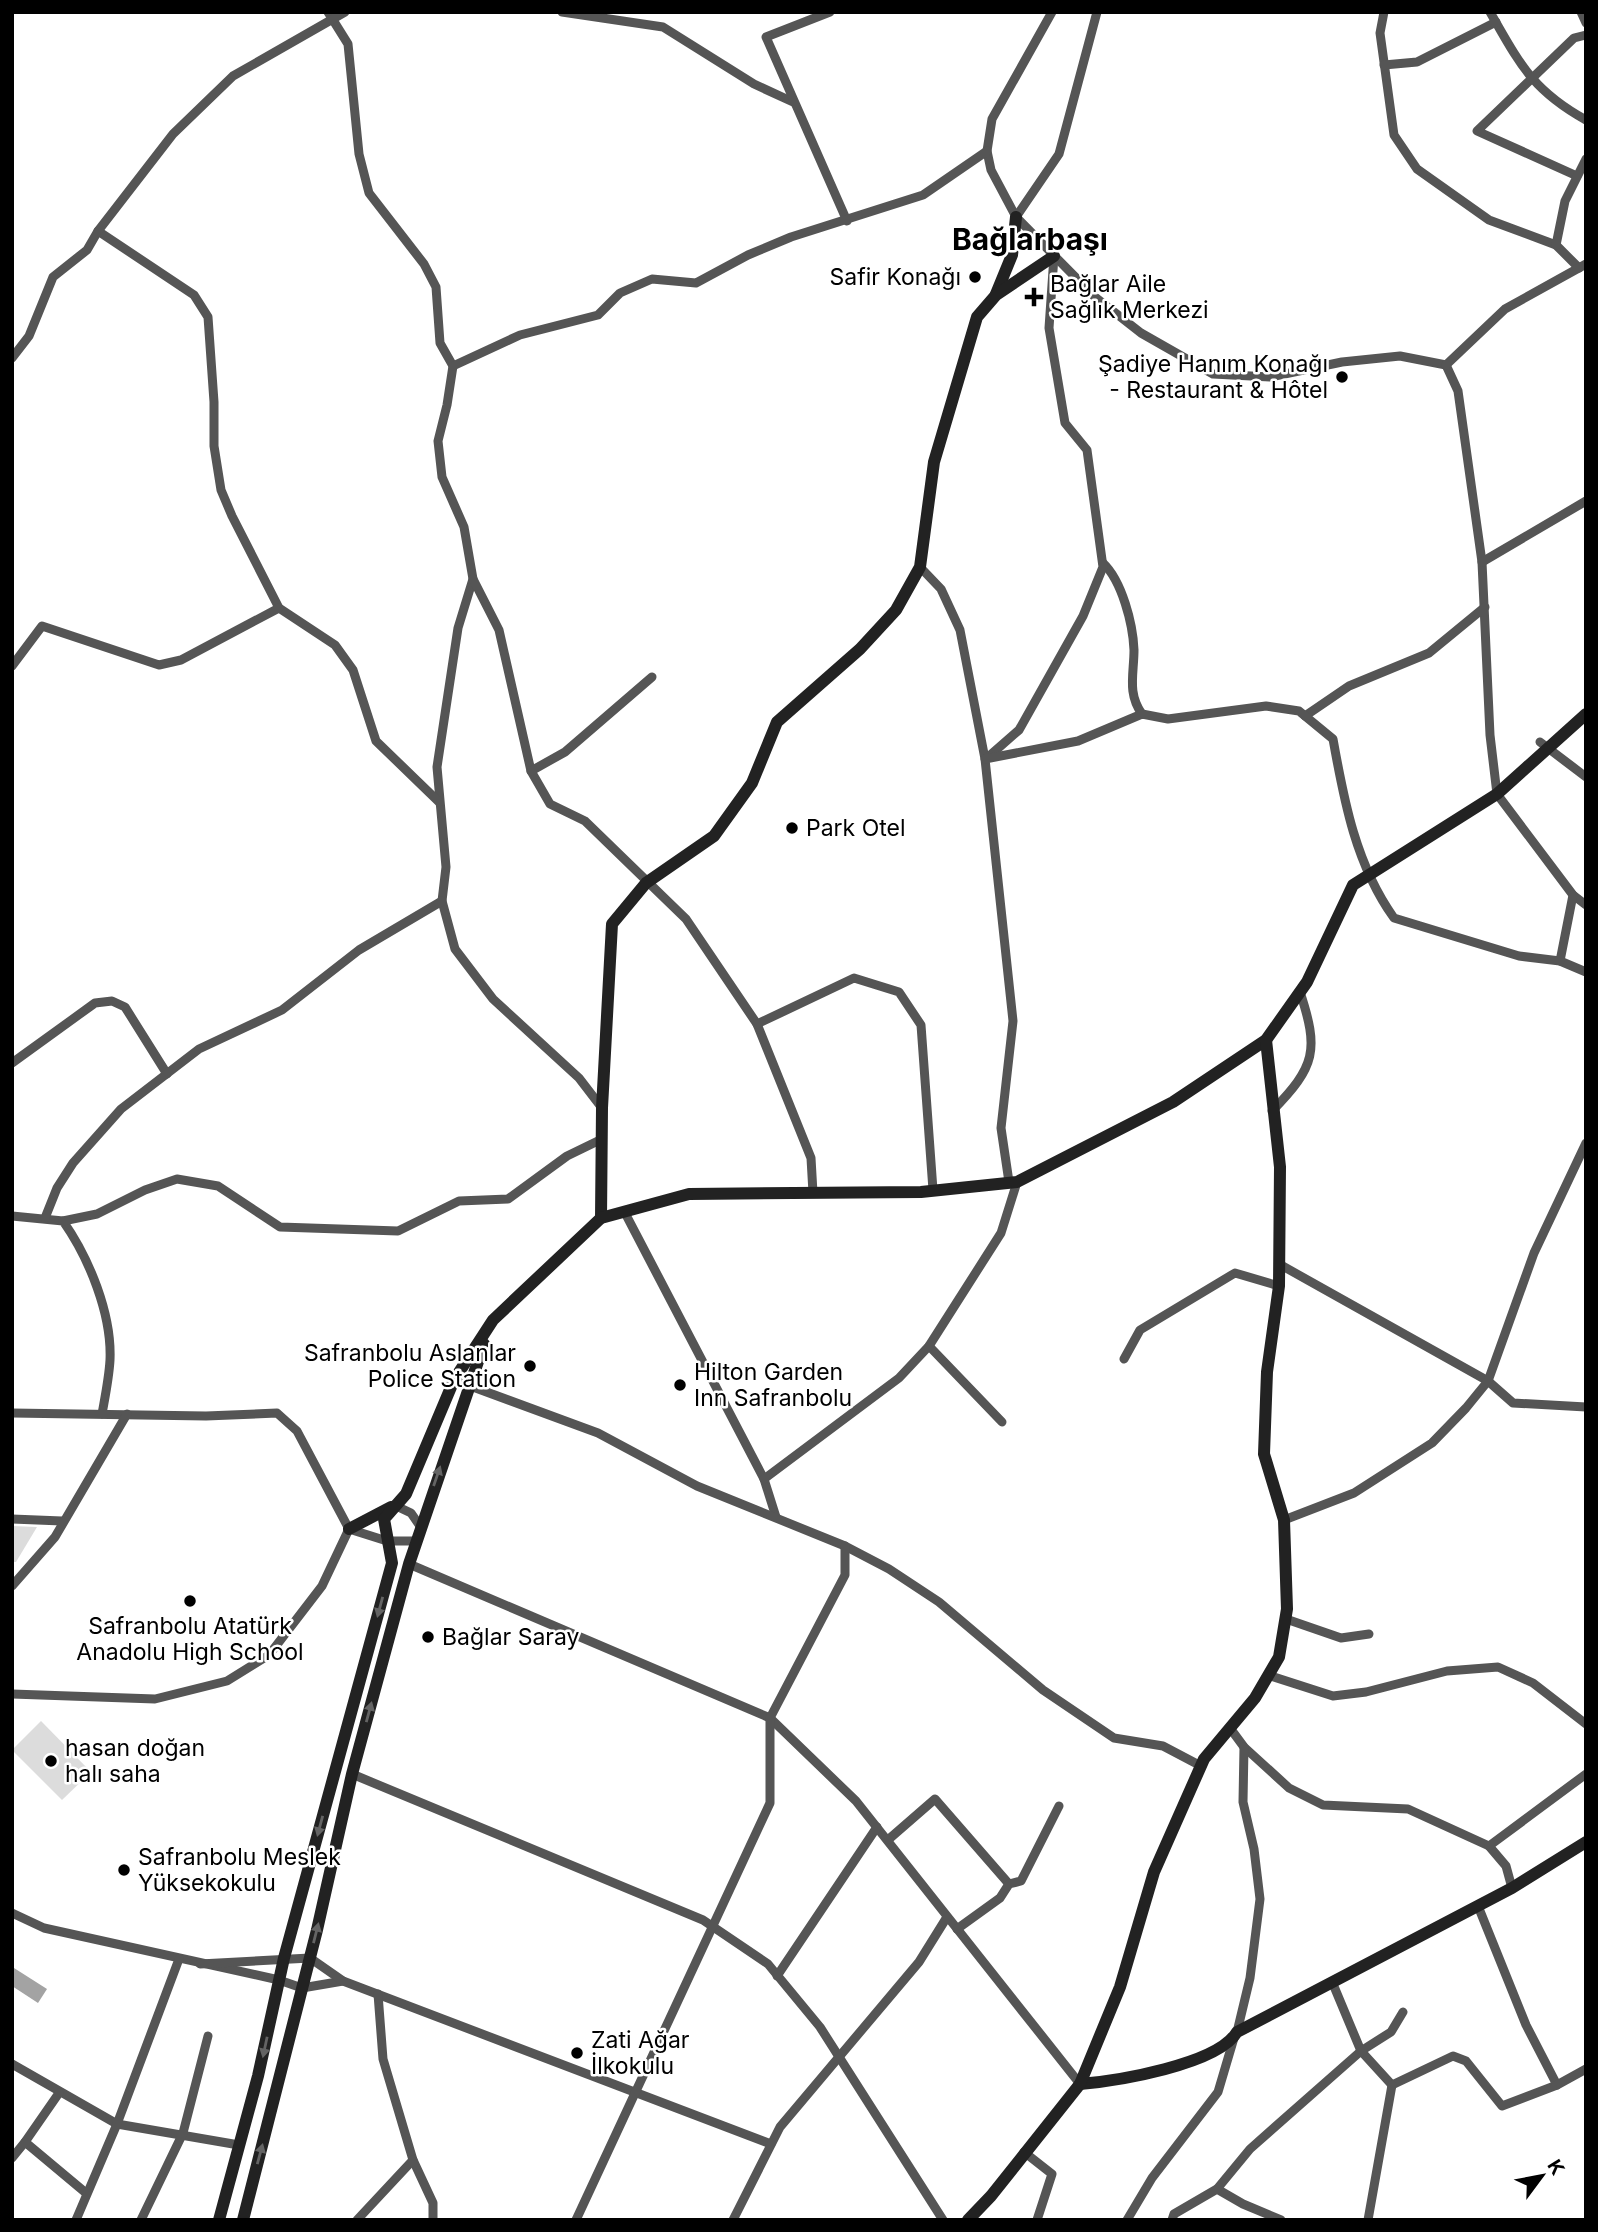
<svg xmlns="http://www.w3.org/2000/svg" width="1598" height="2232" viewBox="0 0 1598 2232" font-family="Inter,sans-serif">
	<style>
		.green { fill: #dcdcdc }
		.water { fill: #a3a3a3 }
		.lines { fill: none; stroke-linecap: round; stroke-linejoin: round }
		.street { stroke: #555; stroke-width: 9 }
		.secondary { stroke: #222; stroke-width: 12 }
		.oneway { fill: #646464 }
		.poi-dot { fill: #000; stroke: #fff; stroke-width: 2.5 }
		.labels { text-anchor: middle; stroke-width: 5; stroke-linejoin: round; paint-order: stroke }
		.poi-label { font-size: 23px; fill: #000; stroke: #fff; text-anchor: start }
		.district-label { font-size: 30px; font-weight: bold; fill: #000; stroke: #fff }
	</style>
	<rect width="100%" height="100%" fill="#fff"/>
	<g class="green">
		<path d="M12,1526L37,1527L16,1562H12Z"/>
		<path d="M41,1721L91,1772L62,1800L12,1750Z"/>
	</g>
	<path class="water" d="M14,1968L47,1989L38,2003L12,1986Z"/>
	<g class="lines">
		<g class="street">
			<path d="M328,12L348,44L359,154L369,193L424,264L436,287L440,343L453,366L447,405L438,441L442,477L464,527L473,579L458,628L437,767L446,867L442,901L455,949L493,999L579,1078L602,1108"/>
			<path d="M562,12L663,27L754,84L793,102"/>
			<path d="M830,12L766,37L847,221"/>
			<path d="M1052,12L992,119L987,151L991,170L1016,217L1095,297L1141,333L1213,374L1270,377L1342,362L1400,356L1446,365"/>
			<path d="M1384,12L1380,33L1394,135L1417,169L1489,220L1556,245L1579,268"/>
			<path d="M1490,12C1520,64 1532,90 1586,120"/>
			<path d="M1581,12L1586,23"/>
			<path d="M1384,65L1417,62L1496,22"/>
			<path d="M1577,176L1477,131L1574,38L1586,35"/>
			<path d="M1016,217L1059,154L1097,12"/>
			<path d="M98,231L194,295L208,317L214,402V446L221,490L232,516L279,608L335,645L353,670L376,741L439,802"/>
			<path d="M1556,245L1565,201L1586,159"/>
			<path d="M12,358L29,336L53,277L87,250L98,231L173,134L233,76L345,12"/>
			<path d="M1446,365L1458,391L1482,562L1490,735L1497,794L1573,895L1586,905"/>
			<path d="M1446,365L1505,309L1586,264"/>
			<path d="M453,366L520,335L598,315L620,293L652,279L696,283L748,255L791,237L923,195L987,151"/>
			<path d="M1482,562L1586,501"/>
			<path d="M1103,563C1122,581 1133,624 1134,650C1134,674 1127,693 1142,714"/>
			<path d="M920,567L941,589L960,630L985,759L1013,1021L1001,1128L1009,1182"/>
			<path d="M473,579L499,630L531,771L550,804L585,821L686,919L757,1024L811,1158L813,1193"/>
			<path d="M12,666L42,626L159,665L181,660L279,608"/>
			<path d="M1305,716L1349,686L1429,653L1485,607"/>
			<path d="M1540,742L1586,777"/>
			<path d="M987,758L1019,730L1083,616L1103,567L1087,450L1065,423L1049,328L1054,256"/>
			<path d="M985,759L1078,741L1142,714L1168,719L1266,706L1299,711L1333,739C1344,801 1356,865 1394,918L1519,956L1560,961L1586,972"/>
			<path d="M531,771L565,752L652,677"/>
			<path d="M1560,961L1573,895"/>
			<path d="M757,1024L854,978L899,992L921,1025L933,1190"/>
			<path d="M12,1063L95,1003L112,1001L125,1007L167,1074"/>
			<path d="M1272,1111C1316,1066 1319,1050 1300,992"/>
			<path d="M624,1211L764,1479L776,1517"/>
			<path d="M12,1216L63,1221C89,1258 112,1314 110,1360C109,1378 105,1397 102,1414"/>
			<path d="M45,1218L57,1188L73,1163L121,1109L199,1049L282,1010L359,950L442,901"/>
			<path d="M63,1221L97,1214L145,1190L177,1179L218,1186L280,1227L398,1231L459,1201L508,1199L567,1156L602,1139"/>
			<path d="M1279,1264L1488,1381L1513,1403L1586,1407"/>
			<path d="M929,1346L1002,1422"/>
			<path d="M1124,1359L1140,1330L1235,1273L1279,1286"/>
			<path d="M454,1380L598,1433L697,1486L845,1546L889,1569L939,1602L1043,1690L1114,1738L1163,1746L1201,1766"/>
			<path d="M12,1413L206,1416L277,1413L297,1431L349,1529L387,1541H415"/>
			<path d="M764,1479L899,1378L929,1346L1001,1233L1017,1182"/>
			<path d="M394,1505L411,1513L420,1526"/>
			<path d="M12,1519L62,1521"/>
			<path d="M1284,1520L1354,1493L1432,1443L1466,1408L1488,1381L1534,1253L1586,1143"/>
			<path d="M409,1564L770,1718L856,1801L1080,2084"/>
			<path d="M12,1586L55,1537L127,1414"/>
			<path d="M1286,1619L1341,1638L1369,1634"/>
			<path d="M1268,1675L1333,1696L1366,1692L1447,1671L1498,1667L1533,1683L1586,1724"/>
			<path d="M12,1694L155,1699L227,1681L269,1655L322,1586L349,1529"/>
			<path d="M1230,1728L1244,1747L1289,1788L1323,1805L1408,1809L1489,1846L1506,1866L1512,1888"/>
			<path d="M352,1774L703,1920L768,1964L820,2027L943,2220"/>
			<path d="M889,1839L935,1799L1009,1884"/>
			<path d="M1489,1846L1586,1774"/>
			<path d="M1478,1906L1526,2025L1557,2085"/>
			<path d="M12,1913L44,1928L279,1980L302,1988L343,1981"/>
			<path d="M957,1929L1000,1898L1009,1884L1021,1881L1059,1806"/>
			<path d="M200,1964L310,1958L343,1981L771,2144"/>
			<path d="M777,1976L877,1827"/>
			<path d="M1333,1984L1361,2051L1392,2085"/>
			<path d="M378,1994L383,2059L413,2160L433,2203V2220"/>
			<path d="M1237,2032L1250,1978L1260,1899L1254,1849L1243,1802L1244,1747"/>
			<path d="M12,2064L117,2124L239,2145"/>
			<path d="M1392,2085L1453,2056L1466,2061L1502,2106L1557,2085L1586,2069"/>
			<path d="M25,2142L59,2093"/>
			<path d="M1024,2152L1052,2174L1037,2220"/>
			<path d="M12,2158L25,2142L86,2193"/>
			<path d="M1217,2189L1243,2204L1281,2220"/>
			<path d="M76,2220L117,2124L179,1959"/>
			<path d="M141,2220L183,2133L208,2036"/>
			<path d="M357,2220L413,2160"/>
			<path d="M576,2220L770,1803V1718L845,1575V1546"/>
			<path d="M733,2220L780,2127L919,1962L947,1917"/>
			<path d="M1127,2220L1152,2178L1218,2092L1234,2038"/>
			<path d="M1172,2220L1174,2214L1217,2189L1250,2149L1361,2051L1391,2032L1403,2012"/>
			<path d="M1368,2220L1392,2085"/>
		</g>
		<g class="secondary">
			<path d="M996,294L1012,255L1016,217"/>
			<path d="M601,1218L602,1108L612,924L646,883L714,836L752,783L777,722L860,649L896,610L920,567L934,462L977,317L996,295L1054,256"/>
			<path d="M349,1529L391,1507"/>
			<path d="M1080,2084C1116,2081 1217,2065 1237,2032L1512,1888L1586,1842"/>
			<path d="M219,2220L258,2076L284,1958L392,1563L384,1519L406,1494L454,1380L493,1320L601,1218L689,1194L921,1192L1017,1182L1173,1102L1266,1040L1307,982L1353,885L1497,794L1586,714"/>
			<path d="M243,2220L317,1930L352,1774L409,1564L484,1344"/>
			<path d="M968,2220L991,2196L1080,2084L1120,1987L1154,1872L1204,1759L1255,1698L1279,1657L1287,1609L1284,1520L1264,1454L1267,1372L1279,1286L1280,1167L1266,1040"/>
		</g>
	</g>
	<defs><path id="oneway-solid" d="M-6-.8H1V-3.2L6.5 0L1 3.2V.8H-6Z" transform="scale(1.75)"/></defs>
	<g class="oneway">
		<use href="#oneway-solid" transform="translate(437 1476) rotate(-71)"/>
		<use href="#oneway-solid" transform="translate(380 1607) rotate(105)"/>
		<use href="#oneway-solid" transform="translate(369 1712) rotate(-75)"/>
		<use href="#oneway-solid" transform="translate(320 1826) rotate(105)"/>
		<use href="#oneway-solid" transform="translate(316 1933) rotate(-76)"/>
		<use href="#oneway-solid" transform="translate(265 2047) rotate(102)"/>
		<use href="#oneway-solid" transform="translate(260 2154) rotate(-75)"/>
	</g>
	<g class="poi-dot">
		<circle cx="975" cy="277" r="7"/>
		<path d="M1030.5 286.5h7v7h7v7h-7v7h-7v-7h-7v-7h7z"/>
		<circle cx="1342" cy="377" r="7"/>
		<circle cx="792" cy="828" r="7"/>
		<circle cx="530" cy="1366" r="7"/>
		<circle cx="680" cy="1385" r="7"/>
		<circle cx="190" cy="1601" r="7"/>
		<circle cx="428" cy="1637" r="7"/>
		<circle cx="51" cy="1761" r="7"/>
		<circle cx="124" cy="1870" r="7"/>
		<circle cx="577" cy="2053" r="7"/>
	</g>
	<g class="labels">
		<g class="poi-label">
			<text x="961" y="285" text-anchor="end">Safir Konağı</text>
			<text x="1050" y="292">Bağlar Aile<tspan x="1050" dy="26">Sağlık Merkezi</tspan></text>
			<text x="1328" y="372" text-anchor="end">Şadiye Hanım Konağı<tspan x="1328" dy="26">- Restaurant &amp; Hôtel</tspan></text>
			<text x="806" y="836">Park Otel</text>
			<text x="516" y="1361" text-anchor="end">Safranbolu Aslanlar<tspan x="516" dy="26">Police Station</tspan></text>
			<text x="694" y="1380">Hilton Garden<tspan x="694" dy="26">Inn Safranbolu</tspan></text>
			<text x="190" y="1634" text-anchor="middle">Safranbolu Atatürk<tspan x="190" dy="26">Anadolu High School</tspan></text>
			<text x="442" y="1645">Bağlar Saray</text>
			<text x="65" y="1756">hasan doğan<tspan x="65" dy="26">halı saha</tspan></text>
			<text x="138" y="1865">Safranbolu Meslek<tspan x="138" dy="26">Yüksekokulu</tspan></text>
			<text x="591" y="2048">Zati Ağar<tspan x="591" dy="26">İlkokulu</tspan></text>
		</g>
		<g class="district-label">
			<text x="1030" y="250">Bağlarbaşı</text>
		</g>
	</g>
	<rect width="1598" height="2232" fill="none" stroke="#000000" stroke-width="28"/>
	<g transform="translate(1542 2176) rotate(58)" stroke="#ffffff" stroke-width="5" paint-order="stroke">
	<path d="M0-5L12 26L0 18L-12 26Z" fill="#000000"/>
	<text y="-10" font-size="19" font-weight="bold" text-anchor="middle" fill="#000000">K</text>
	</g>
</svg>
